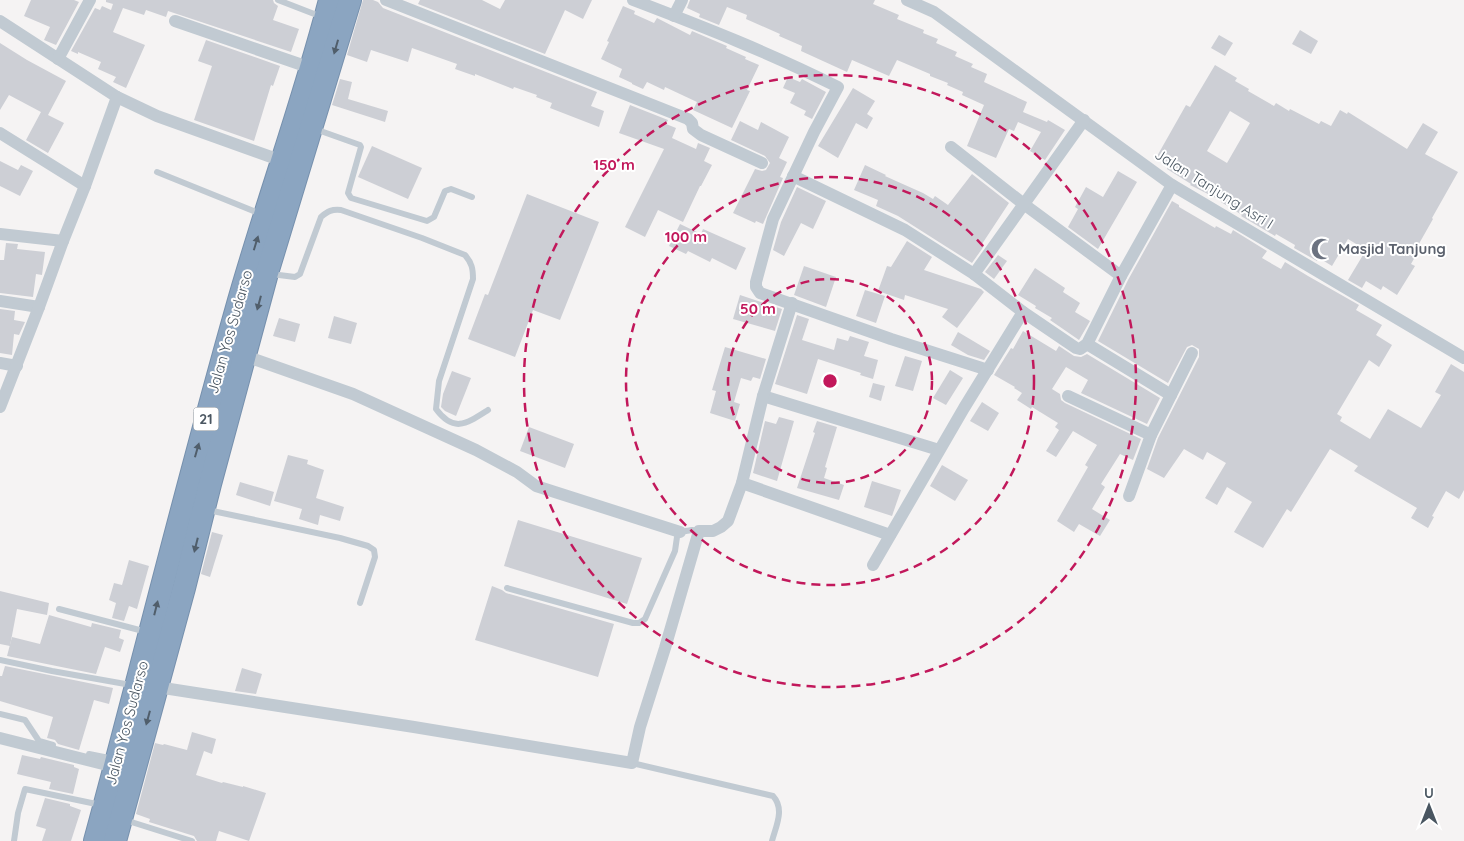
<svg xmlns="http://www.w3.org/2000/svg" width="1464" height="841" viewBox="0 0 1464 841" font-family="Quicksand,sans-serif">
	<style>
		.building { fill: #cdcfd5; fill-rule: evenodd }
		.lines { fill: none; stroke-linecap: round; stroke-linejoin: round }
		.highway-casing { stroke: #7690ad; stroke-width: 24 }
		.lane { stroke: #c1cad2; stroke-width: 6 }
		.street { stroke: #c1cad2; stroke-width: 12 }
		.highway { stroke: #8ba5c1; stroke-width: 22 }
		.oneway { fill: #505e6b }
		.ring { fill: none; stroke: #c2185b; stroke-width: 2.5; stroke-dasharray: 9 6 }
		.labels { text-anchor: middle; stroke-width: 4; stroke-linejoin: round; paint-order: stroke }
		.shield { fill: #fff; stroke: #808990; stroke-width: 1 }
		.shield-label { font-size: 14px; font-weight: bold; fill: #4a5661 }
		.street-label { font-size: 15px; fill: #4a5661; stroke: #fff }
		.worship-label { font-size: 15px; font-weight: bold; fill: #5b616d; stroke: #fff; text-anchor: start }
		.centre { fill: #c2185b; stroke: #fff; stroke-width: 2.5 }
		.ring-label { font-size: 15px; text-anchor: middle; font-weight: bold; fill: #c2185b; stroke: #fff; stroke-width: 4; stroke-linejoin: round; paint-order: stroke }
	</style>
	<rect width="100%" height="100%" fill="#f5f3f3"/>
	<g class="building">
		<path d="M31,0H74L79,2L56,45L44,40L50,27L24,16Z"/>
		<path d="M106,0H273L274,3L278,6L273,20L299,29L291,52L168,11L166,17L146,10L144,15L123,8L113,32L145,45L126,88L113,82L116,77L98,69L101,62L78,52V54L71,51L95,8L100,10L102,6L111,10L113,4L106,2Z"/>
		<path d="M363,0H373L378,2L383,8L597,92L591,106L604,111L599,127L550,108L552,103L536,97L537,95L514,87L513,89L475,74V76L455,69L457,64L412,48L408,62L371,50L367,62L347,55Z"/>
		<path d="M420,0H482L500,9L505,0H592L583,19L565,10L545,54L418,4Z"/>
		<path d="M690,0H875L873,4L899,15L897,19L924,30L923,33L938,39L936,43L957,52L955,56L973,64L971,67L987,74L984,82L1027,102L1023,112L1047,122L1048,120L1065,130L1045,160L1030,151L1041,132L1018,122L1014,131L1009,129L996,158L967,146L984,105L962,95L963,92L947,85L948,83L930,76V74L897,60L889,76L852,60L847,72L801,51L802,46L779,36L780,34L746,19L747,15L727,7L719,25L699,17L700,14L687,8Z"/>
		<path d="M623,6L635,11L634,14L654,23L657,18L690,35L692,31L727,46L726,48L746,57L745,59L759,65L747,90L750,91L732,128L693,110L697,102L665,87L664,90L647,82L643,89L632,84V83L619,77L622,69L601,59L609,42L607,41Z"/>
		<path d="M1300,30L1318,41L1311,54L1292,44Z"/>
		<path d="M1219,35L1233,43L1225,56L1211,48Z"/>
		<path d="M206,40L280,66L273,86L271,85L254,141L194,120L212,66L198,61Z"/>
		<path d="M0,43L27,60L66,81L48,115L64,123L48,153L26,140L41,112L9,95L0,110Z"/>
		<path d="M1215,65L1237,78L1235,81L1249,89L1248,91L1274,106L1276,103L1289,111L1290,109L1319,124L1321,121L1331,126L1340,110L1347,114L1348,112L1407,149L1423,123L1438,132L1425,154L1458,172L1432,218L1433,219L1416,249L1419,250L1411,264L1415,266L1397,295L1383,286L1381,290L1366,281L1362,288L1348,280L1366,250L1348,239L1332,266L1319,258L1317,261L1294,248L1295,245L1276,234L1275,236L1241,216L1242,215L1221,202L1222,201L1190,185L1191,184L1167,169L1169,165L1156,158L1186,105L1190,107ZM1230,111L1250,123L1227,163L1207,151Z"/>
		<path d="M788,77L800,82L802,79L826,92L812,119L804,115L806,111L790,103L795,93L783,88Z"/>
		<path d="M340,79L352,82L348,99L388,111L385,122L332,105Z"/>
		<path d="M853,88L875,101L867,114L873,118L867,129L856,123L838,158L818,146Z"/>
		<path d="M630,105L668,120L666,124L676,128L672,138L696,149L698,143L710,148L704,161L712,165L701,186H700L683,222L658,210L645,237L625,227L664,149L619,133Z"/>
		<path d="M740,121L758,130L761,122L789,137L779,158L787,162L780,177L783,178L763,224L756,221L755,223L733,213L755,169L762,171L766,170L770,163L765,156L731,140Z"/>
		<path d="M372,146L422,168L408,199L358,177Z"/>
		<path d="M0,161L18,170L21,165L33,171L20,196L0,186Z"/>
		<path d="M865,165L886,175L885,176L896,181L923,193L933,199L935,196L948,205L972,174L1009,203L982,244L984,246L972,263L898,216L876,206L878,200L854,190Z"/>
		<path d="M1118,171L1137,182L1098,249L1068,227L1078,209L1075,207L1086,187L1103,197Z"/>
		<path d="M797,187L826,201L813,229L801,223L784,256L773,250L781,222Z"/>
		<path d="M527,194L599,222L560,320L533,310L515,357L468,339L485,294L488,295Z"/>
		<path d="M1172,201L1179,205V207L1215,228L1216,226L1231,234L1233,230L1267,251L1262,258L1281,269L1285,262L1308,276L1359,305L1356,310L1382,325L1376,335L1392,345L1379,367L1369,360L1337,414L1342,417L1340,421L1370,439L1388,409L1421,428L1441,395L1435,392L1451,364L1464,372V490L1459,499L1446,491L1432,516L1434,517L1428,528L1411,518L1417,508L1354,471L1358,466L1330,449L1291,512L1287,509L1263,548L1234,532L1252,502L1227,487L1217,505L1205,498L1226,463L1207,452L1203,460L1184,449L1164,478L1147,469L1158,438L1199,357V349L1192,345L1187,347L1168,383L1098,341L1128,280Z"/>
		<path d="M680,224L701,234L703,229L746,248L736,270L712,258L710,262L688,251L686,254L669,246Z"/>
		<path d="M907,241L932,257L924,270L981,289L984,292L957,328L942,317L948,309L905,295L904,300L878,291L887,266L891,267Z"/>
		<path d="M6,243L18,244L17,249L45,252L42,275L36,274L33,297L0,293V260H4Z"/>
		<path d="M998,255L1007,261L994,279L985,272Z"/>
		<path d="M804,266L836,277L826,307L794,295Z"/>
		<path d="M1035,268L1065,288L1063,292L1080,303L1075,312L1090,321L1079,340L1050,320L1052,318L1035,308L1036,306L1018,295Z"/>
		<path d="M865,290L885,296L876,323L856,316Z"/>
		<path d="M740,295L782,309L775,331L733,319Z"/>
		<path d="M0,309L15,311L14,320L25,322L19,335L14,334L12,355L0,353Z"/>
		<path d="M797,315L809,319L802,340L834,350L837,338L848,341L850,336L869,342L864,356L878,360L873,379L860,375L861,373L818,359L807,394L775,384Z"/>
		<path d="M334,316L357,323L351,344L328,338Z"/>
		<path d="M279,318L300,324L295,342L273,336Z"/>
		<path d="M1023,331L1056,351L1059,346L1074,356L1081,357L1087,354L1160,398L1147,424L1081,393L1088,380L1066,367L1052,389L1060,394L1061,400L1065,403L1141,439L1133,460L1120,454L1101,484L1105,487L1092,509L1110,520L1100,536L1079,524L1074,532L1057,521L1088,467L1085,465L1097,445L1073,431L1056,457L1046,451L1059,430L1055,427L1058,423L1032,407L1031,409L1017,400L1022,393L1014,388L1015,387L994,375L1011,348L1013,349Z"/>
		<path d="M958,332L990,351L984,360L968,355L951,345Z"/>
		<path d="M725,347L766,359L760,379L753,377L751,381L741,378L734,402L740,404L735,421L710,413L716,391L712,390Z"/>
		<path d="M905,356L922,361L913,391L895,386Z"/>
		<path d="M950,370L963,378L946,405L933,398Z"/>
		<path d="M452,371L471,378L456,416L445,411L441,407L443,394Z"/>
		<path d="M873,383L885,386L881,401L869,397Z"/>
		<path d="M982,402L999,413L988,431L970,421Z"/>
		<path d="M779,417L794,421L777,481L753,473L765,421L776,424Z"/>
		<path d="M817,421L837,427L825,467L827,468L824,478L844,485L839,500L797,488L815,433L813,432Z"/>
		<path d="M529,427L574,444L565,468L520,451Z"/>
		<path d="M288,455L308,460L307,464L324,470L316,498L344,507L340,521L320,515L318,525L299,519L302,509L274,501Z"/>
		<path d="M942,465L968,480L955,501L930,486Z"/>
		<path d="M872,481L901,490L892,516L864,507Z"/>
		<path d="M240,482L274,492L270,506L236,495Z"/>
		<path d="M518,520L642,558L627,604L504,566Z"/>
		<path d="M212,532L223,535L210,577L201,574Z"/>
		<path d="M129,560L149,566L137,609L129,606L124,621L112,618L116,603L109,600L114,583L122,585Z"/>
		<path d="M492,586L502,590L506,593L614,624L598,677L475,640Z"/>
		<path d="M0,591L49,603L47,615L17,609L10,646L0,644Z"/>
		<path d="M49,615L91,627L92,623L121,630L119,638L124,640L120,652L105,647L96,674L7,656L12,637L40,644Z"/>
		<path d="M5,666L113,688L109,704L94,700L79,750L58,744L55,740L47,738L53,717L0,701V676H2Z"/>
		<path d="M242,668L262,674L256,694L235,691Z"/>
		<path d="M192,732L216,739L212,754L204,751L196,775L222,783L223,782L243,787V786L266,793L249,841L219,831L216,841H197L194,836L149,822L150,819L136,814L155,743L163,745L164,744L187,750Z"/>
		<path d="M22,755L40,759L41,757L74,765V767L79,769L73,794L49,789L51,782L17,774Z"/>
		<path d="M45,798L70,804V806L81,810L71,841H42L46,829L36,826Z"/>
	</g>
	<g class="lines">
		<g class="highway-casing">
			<g id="highway">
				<path d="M95,841C143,664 186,487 236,311C265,207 303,105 330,0"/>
				<path d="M115,841L184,588L210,484L267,273L350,0"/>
			</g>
		</g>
		<g class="lane">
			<path d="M278,0L322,17"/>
			<path d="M315,129L360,145L361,147L348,193L351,198L427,221L434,217L445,191L451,189L472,197"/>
			<path d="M157,172L261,214"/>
			<path d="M271,274L295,277L300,274L321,217C328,211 332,209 341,210L422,238L465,255C472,263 473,269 473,279L439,381L436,409C454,433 466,424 488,410"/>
			<path d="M208,510L340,538L368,546L374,550L375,557L360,603"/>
			<path d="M507,588L633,623H639L645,619L675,551L677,537L680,532L692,530L699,531"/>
			<path d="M59,609L147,632"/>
			<path d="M0,660L52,671L131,685"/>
			<path d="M0,714L25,720L39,741L53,745"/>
			<path d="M89,754L114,759"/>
			<path d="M632,763L773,796C785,809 776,826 772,841"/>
			<path d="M125,820L192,841"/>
			<path d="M14,841L18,813L25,789L101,805"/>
		</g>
		<g class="street">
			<path d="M386,0L688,119L692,123L693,129L701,135L762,163"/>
			<path d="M633,0C704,27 770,53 838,87L814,132L773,219L756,282V287L760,293L891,339L988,370"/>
			<path d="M907,0L934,12L1172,185L1464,358"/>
			<path d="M674,16L682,0"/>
			<path d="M0,21L117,97L157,116L288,163"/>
			<path d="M175,21L311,68"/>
			<path d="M58,59L90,0"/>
			<path d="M0,133L85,186"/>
			<path d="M951,147L1025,205L1121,276"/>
			<path d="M793,176L905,230L974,274L1023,312L1076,348L1080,349L1087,344L1121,276L1172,185"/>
			<path d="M0,234L63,241"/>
			<path d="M974,274L1084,120"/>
			<path d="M0,301L39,307"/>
			<path d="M1087,344L1171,395"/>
			<path d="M245,356L353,394L476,450L517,472L536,486L680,532"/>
			<path d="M0,363L17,366"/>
			<path d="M763,396L939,450"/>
			<path d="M1068,396L1151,435"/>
			<path d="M0,407L39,307L63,241L85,186L117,97"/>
			<path d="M742,483L890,535"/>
			<path d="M1129,496L1151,435L1192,353"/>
			<path d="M873,565L964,408L1023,312"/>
			<path d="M157,687L414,727L632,763L640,727L665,648L699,531H713L721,527L728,521L742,483L763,396L792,303"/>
			<path d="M0,738L115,767"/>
		</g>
		<use href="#highway" class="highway"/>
	</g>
	<defs><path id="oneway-solid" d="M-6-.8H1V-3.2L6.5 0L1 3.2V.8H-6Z" transform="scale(1.25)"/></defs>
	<g class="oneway">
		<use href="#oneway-solid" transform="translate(336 47) rotate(106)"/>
		<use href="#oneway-solid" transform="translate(256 243) rotate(-73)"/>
		<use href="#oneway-solid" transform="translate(259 303) rotate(105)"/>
		<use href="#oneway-solid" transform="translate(197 450) rotate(-74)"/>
		<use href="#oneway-solid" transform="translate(196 545) rotate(104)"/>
		<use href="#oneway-solid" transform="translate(156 608) rotate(-76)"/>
		<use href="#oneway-solid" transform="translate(148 718) rotate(105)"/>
	</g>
	<g class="ring">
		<circle cx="830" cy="381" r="102"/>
		<circle cx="830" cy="381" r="204"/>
		<circle cx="830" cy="381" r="306"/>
	</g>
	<defs>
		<g id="mosque-bare" transform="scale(1.725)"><path d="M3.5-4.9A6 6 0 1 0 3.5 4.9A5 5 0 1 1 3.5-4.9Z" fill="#6b7280" stroke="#fff" stroke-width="2.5" paint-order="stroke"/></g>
	</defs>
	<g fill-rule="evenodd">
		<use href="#mosque-bare" x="1322" y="249"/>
	</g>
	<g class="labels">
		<rect class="shield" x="193.5" y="407.5" width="25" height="23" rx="4"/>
		<g class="shield-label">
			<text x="206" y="424">21</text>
		</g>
		<g class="street-label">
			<text transform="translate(1214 189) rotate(32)" y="5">Jalan Tanjung Asri I</text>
			<text transform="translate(230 332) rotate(-74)" y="5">Jalan Yos Sudarso</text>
			<text transform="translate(127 723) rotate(-75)" y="5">Jalan Yos Sudarso</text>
		</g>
		<g class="worship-label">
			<text x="1338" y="254">Masjid Tanjung</text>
		</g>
	</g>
	<circle cx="830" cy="381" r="8" class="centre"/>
	<g class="ring-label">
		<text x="614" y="170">150 m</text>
		<text x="686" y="242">100 m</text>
		<text x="758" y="314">50 m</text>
	</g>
	<g transform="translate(1429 806)" stroke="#ffffff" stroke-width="4" paint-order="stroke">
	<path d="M0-4L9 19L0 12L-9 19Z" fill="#4a5661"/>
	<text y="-8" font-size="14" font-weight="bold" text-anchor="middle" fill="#4a5661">U</text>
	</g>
</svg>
